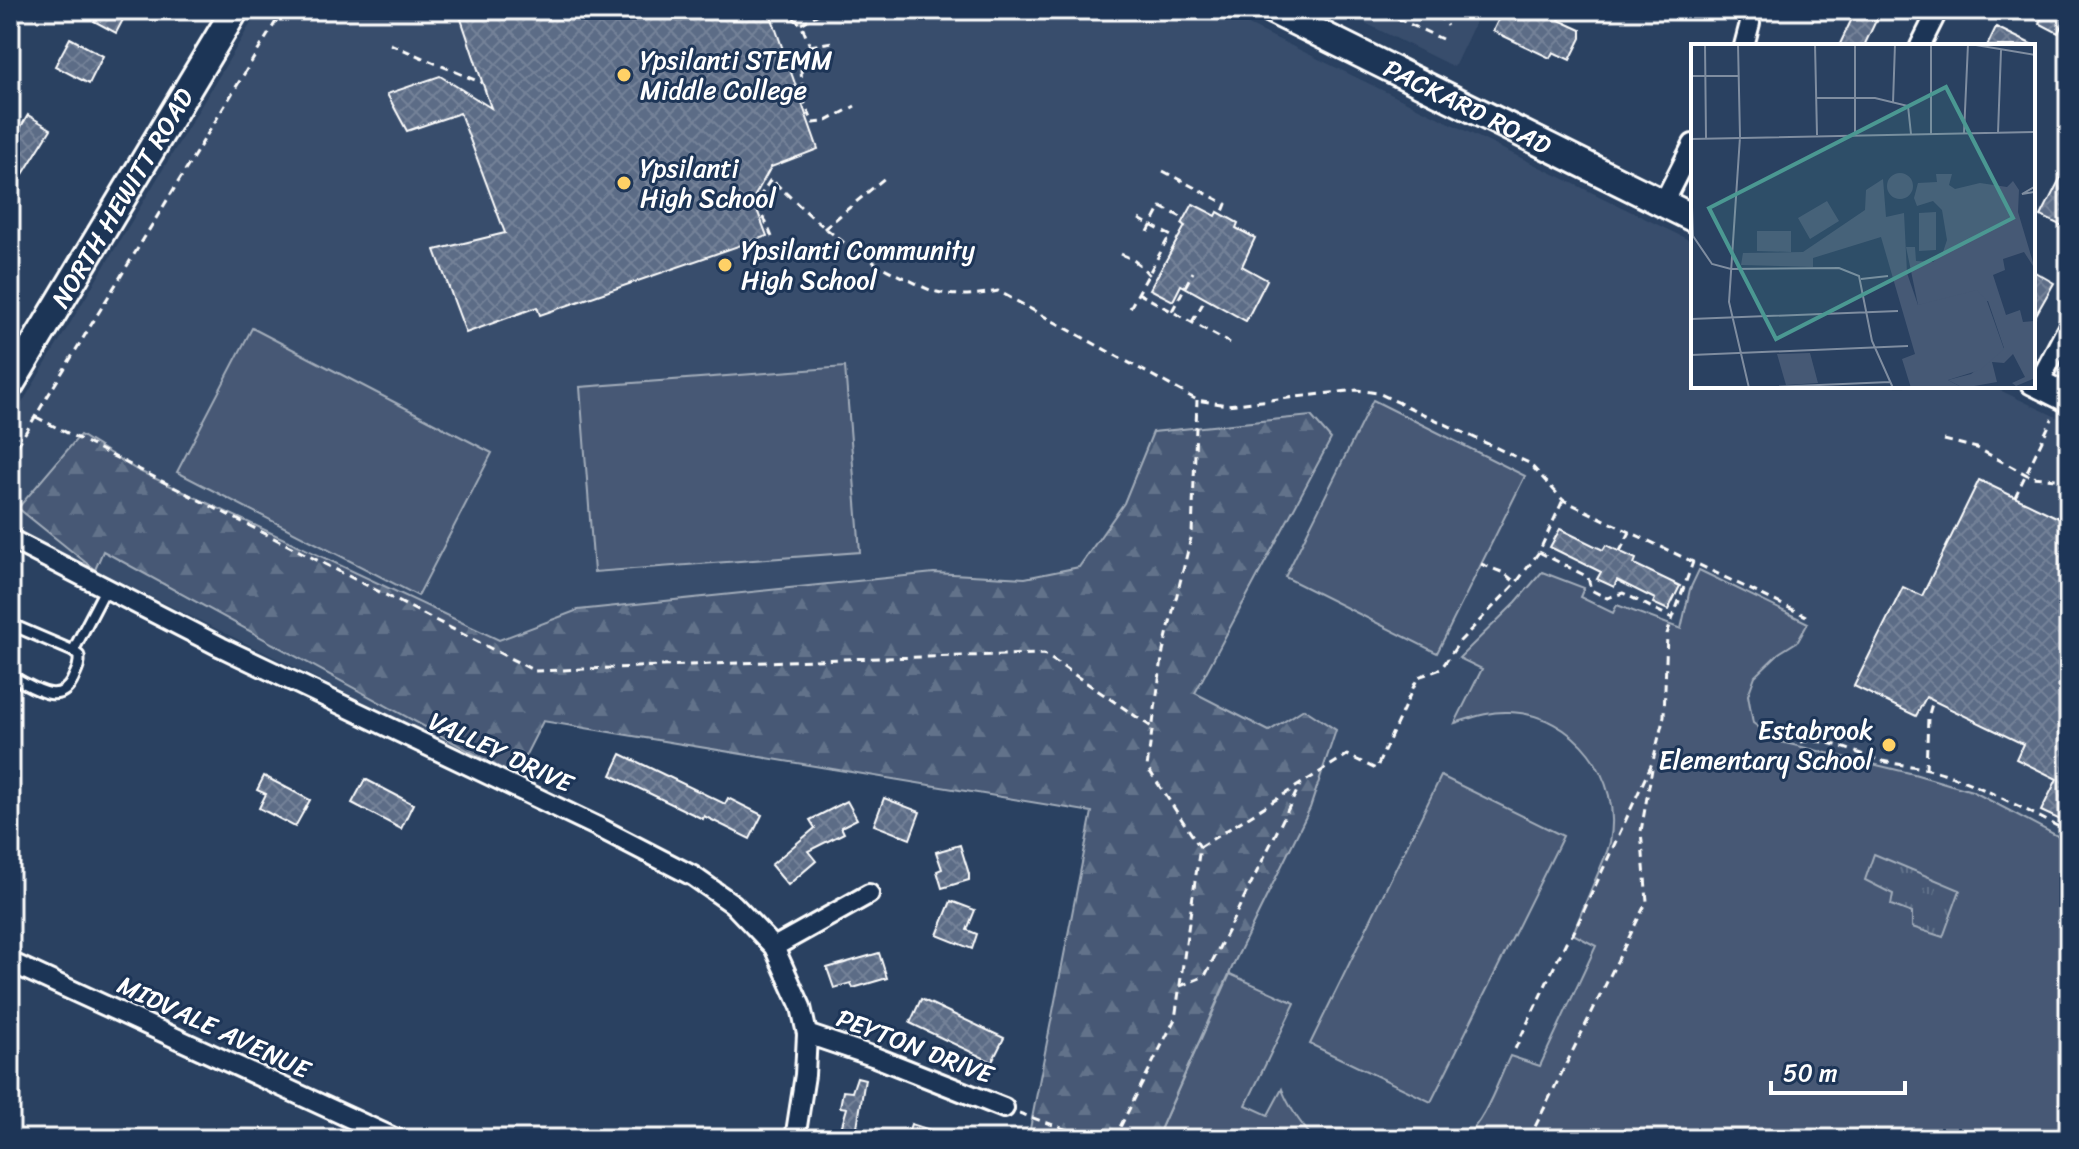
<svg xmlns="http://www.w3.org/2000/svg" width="2079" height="1149" viewBox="0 0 2079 1149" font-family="Sriracha,sans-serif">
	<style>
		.built { fill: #394e6c }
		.green { fill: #465975; stroke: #a2acba; stroke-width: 2 }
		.forest { fill: url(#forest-firs); stroke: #a2acba; stroke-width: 2 }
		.park { fill: url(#park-tufts); stroke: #a2acba; stroke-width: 2 }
		.building { fill: url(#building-cross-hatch); stroke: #fff; stroke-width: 2 }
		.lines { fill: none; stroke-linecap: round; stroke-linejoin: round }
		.service-casing { stroke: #fff; stroke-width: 15 }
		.minor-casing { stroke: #fff; stroke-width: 24 }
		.secondary-casing { stroke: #fff; stroke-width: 32 }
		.path { stroke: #fff; stroke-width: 3; stroke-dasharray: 8 6; stroke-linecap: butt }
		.service { stroke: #1d3557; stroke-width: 9 }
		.minor { stroke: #1d3557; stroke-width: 18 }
		.secondary { stroke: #1d3557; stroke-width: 26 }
		.poi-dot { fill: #ffd166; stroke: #1d3557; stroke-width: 3 }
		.labels { text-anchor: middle; stroke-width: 6; stroke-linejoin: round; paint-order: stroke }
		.poi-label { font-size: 26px; fill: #fff; stroke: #1d3557; text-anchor: start }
		.street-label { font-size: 26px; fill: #fff; stroke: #1d3557 }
		.inset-road { fill: none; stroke: #7f8da0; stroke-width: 2 }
		.view { fill: #4b9892; fill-opacity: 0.15; stroke: #4b9892; stroke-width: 4 }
		.inset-edge { fill: none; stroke: #fff; stroke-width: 4 }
	</style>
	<defs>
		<pattern id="forest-firs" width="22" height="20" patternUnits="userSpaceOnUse" patternTransform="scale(2)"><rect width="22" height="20" fill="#465975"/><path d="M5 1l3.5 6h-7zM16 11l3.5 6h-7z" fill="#62728a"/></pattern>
		<pattern id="park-tufts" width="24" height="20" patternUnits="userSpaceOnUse" patternTransform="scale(2)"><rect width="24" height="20" fill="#465975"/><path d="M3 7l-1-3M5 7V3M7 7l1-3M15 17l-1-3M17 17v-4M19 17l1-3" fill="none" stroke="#62728a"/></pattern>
		<pattern id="building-cross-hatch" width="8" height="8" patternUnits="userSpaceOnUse" patternTransform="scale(2)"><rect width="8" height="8" fill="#5b6c86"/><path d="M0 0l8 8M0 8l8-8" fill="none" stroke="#748298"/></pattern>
	</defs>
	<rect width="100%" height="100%" fill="#2a4161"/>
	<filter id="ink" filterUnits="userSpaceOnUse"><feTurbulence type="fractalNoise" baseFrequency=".0125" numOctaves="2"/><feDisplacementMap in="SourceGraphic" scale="16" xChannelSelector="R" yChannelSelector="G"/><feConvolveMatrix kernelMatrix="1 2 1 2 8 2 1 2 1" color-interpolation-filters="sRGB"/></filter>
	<g filter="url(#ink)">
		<g class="built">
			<path d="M259,10H1218L1693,242V386H1991L2069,423V1139H1028L1092,812L543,721L515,776L10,527V423Z"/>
			<path d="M1339,10H1481L1454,67Z"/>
		</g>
		<g class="green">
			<path d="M252,328L492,453L418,596L177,472Z"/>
			<path d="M845,367L860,552L594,572L580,387Z"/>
			<path d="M1373,400L1525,476L1437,653L1285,577Z"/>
			<path d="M1699,570L1808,623L1798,641L1779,653L1755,676L1748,695L1753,723L1777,741L1914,774L1972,791L2069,842V1139H1463C1485,1122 1498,1081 1510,1056L1540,1066L1596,946L1573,934C1581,913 1590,892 1599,871C1603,861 1608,851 1610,842C1623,778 1574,714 1509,712C1490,711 1474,717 1455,723L1482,669L1459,658L1516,602L1542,572L1584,588L1580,597L1613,613L1617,605L1681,629L1690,589Z"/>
			<path d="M1441,776L1563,836L1431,1102L1310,1044Z"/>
			<path d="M1230,974L1295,1003L1246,1105L1268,1115L1282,1089C1289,1108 1300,1123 1314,1139H1156Z"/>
		</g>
		<path class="forest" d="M1311,416L1331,439L1195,693L1269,731L1304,709L1336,730L1310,808L1234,963L1156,1139H1028L1092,812L543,721L515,776L103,551L95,570L18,508L80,435L137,470L499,640L578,610L934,573L1025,578L1079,567L1124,503L1153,432Z"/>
		<path class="park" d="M1874,854L1960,890L1943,937L1912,927V913L1891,905L1893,894L1865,880Z"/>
		<g class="building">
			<path d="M100,10H128L116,33L94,21Z"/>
			<path d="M458,10H769L818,149L771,167L753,199L767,236L540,315L537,307L466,333L435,250L505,233L460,113L407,131L387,94L440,76L491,108Z"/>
			<path d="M1503,10H1564L1559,20L1581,30V38L1570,60L1553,52L1550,58L1493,31Z"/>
			<path d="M1856,10H1881L1864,46H1839Z"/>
			<path d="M2046,10H2069L2058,33L2039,23Z"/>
			<path d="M1996,27L2035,46H1987Z"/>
			<path d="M70,38L103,56L89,84L55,66Z"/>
			<path d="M28,115L51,129L10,195V145Z"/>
			<path d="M2069,161V213L2062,226L2041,216Z"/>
			<path d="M1193,204L1216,216L1218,212L1238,223L1236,228L1255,238L1242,266L1267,280L1246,321L1181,285L1173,301L1150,289L1185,226L1182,224Z"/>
			<path d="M2033,271L2054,283L2033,320Z"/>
			<path d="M1979,480L2069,523V824L2041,811L2057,779L2016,759L2023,744L1926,697L1916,716L1854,686L1903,587L1922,596Z"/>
			<path d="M1560,529L1603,550L1606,545L1636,559L1634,564L1680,586L1668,610L1653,603L1655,599L1617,580L1614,587L1597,579L1601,572L1550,547Z"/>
			<path d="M621,754L725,804L728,798L762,815L750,839L704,816L703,819L611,775Z"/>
			<path d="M264,776L310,800L295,827L259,808L266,794L257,790Z"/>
			<path d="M365,779L413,804L401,829L352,803Z"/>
			<path d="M884,798L920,812L910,839L874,825Z"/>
			<path d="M847,801L857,819L841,827L844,833L808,851L816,861L788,885L771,865L815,828L810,820Z"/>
			<path d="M960,845L969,874V880L942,888L937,871L942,869L936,852Z"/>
			<path d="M951,901L975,910L967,930L977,934L972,949L937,935Z"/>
			<path d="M879,953L887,978L853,988L851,983L834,988L827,968Z"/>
			<path d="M921,999L1004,1038L992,1062L910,1023Z"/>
			<path d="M857,1077L865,1079L857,1127L884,1135L883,1139H838L847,1108L840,1107L843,1091L852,1092Z"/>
			<path d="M911,1124L949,1136V1139H906Z"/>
		</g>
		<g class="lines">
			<g class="service-casing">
				<g id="service">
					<path d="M10,624L73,651L79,656C80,666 76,672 72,681C58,708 31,685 10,676"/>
					<path d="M73,651L106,588"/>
				</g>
			</g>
			<g class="minor-casing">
				<g id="minor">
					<path d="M1744,46L1750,23L1746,10"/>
					<path d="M1920,46L1938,10"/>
					<path d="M1663,203L1693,144"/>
					<path d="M2038,384L2069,325"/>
					<path d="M10,539L221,647L596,826L693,876L733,904L774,947L801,1007L807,1034L805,1075L795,1139"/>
					<path d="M774,947L869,894"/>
					<path d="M10,962L396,1139"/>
					<path d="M807,1034L875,1057L1004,1108"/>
				</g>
			</g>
			<g class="secondary-casing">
				<g id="secondary">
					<path id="s1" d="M1272,10L1693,218"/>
					<path d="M2033,381L2069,399"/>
					<path id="s2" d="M10,385L235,10"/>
				</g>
			</g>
			<g class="path">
				<path d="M782,10L801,24L810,46"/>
				<path d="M1393,10L1390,15L1442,39"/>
				<path d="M1423,10L1443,20L1447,26"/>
				<path d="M801,24L820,13"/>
				<path d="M390,44L482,83"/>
				<path d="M800,55L803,99L813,123L825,122L855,106"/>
				<path d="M785,56L800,55L810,46L832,42"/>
				<path d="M1163,171L1226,204L1222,214"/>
				<path d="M1139,219L1177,239"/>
				<path d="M824,229L887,176"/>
				<path d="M1148,232L1161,207L1185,219"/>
				<path d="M772,237L757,201L771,179C814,220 853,256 909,280C918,284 927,290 937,292C957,297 978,295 998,291L1197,400L1227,405L1357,390L1378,393L1529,463L1563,500L1806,616"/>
				<path d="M1121,254C1127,257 1133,259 1137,263C1145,268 1147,275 1155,279"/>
				<path d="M1138,293L1230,343"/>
				<path d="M1130,308L1170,235"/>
				<path d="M1172,311L1193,272"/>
				<path d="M1192,322L1206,298"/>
				<path d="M36,417L535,671L841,659L1044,654L1153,728"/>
				<path d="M1944,440L1977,448L2031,477L2069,480"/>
				<path d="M10,458L283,10"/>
				<path d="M2015,497L2052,419"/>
				<path d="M1620,551L1630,532"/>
				<path d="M1539,552L1588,577L1591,590L1607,598L1623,593L1672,618"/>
				<path d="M1481,564L1504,573L1516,583"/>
				<path d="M1801,742C1828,737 1853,753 1879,760C1900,766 1924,766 1946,774C1988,789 2029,812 2069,832"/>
				<path d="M1926,769L1928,718L1933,700"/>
				<path d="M1200,847L1347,755L1376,769L1418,677L1441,669L1460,641L1516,583L1539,552L1563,500"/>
				<path d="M1180,986L1205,976L1300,785"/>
				<path d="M1515,1049L1566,942L1573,934L1653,761L1664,716L1667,634L1693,562"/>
				<path d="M1019,1113L1093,1139"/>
				<path d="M1114,1139L1175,1019L1200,847L1147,767L1163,651L1192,534L1197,400"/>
				<path d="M1529,1139L1647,901L1641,831L1652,769"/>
			</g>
			<use href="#service" class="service"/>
			<use href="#minor" class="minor"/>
			<use href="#secondary" class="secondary"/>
		</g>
	</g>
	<g class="poi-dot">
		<circle cx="624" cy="75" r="8"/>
		<circle cx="624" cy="183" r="8"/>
		<circle cx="725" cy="265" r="8"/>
		<circle cx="1889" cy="745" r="8"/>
	</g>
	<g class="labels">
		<g class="poi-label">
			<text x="640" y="69">Ypsilanti STEMM<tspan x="640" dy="30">Middle College</tspan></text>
			<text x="640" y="177">Ypsilanti<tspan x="640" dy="30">High School</tspan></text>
			<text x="741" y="259">Ypsilanti Community<tspan x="741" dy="30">High School</tspan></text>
			<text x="1873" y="739" text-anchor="end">Estabrook<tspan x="1873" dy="30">Elementary School</tspan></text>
		</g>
		<g class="street-label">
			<text dy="9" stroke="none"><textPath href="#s1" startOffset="218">PACKARD ROAD</textPath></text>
			<text dy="9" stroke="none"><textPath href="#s2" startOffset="218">NORTH HEWITT ROAD</textPath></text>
			<text transform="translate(501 752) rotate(25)" y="9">VALLEY DRIVE</text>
			<text transform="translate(214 1027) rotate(25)" y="9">MIDVALE AVENUE</text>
			<text transform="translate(915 1046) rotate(21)" y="9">PEYTON DRIVE</text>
		</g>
	</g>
	<g transform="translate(1691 44)">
		<rect width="344" height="344" fill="#2a4161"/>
		<path d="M196 142a13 13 0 1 1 26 0a13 13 0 1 1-26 0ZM245,130H261L258,141L264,145L289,139L316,143L322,137L328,146L327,168L344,225L333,208L312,215L314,226L302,231L315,271L329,266L332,278L344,277V334L325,342L321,339L334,333L322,310L313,319L301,318L306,338L272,344L257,336L280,330L313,304L297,257L227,261L215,203H224L225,217L242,218L252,208L256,196L251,166L242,157L226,162L223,154L227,139L246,138ZM136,157L148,177L119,195L107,174ZM245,168V206L228,207V169ZM66,187H100V208L66,207Z" fill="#465975"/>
		<path d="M192,135L195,173L213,169L216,229L227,261L286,246L296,257L313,305L289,326L257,336L272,344H220L211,315L224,310L190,193L122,214V223L50,221L52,209L112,208L174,166L175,146Z" fill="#465975"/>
		<path d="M119,309L127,339L95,341L86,310Z" fill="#465975"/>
		<path class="inset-road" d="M14,0L15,94M47,0L49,93L38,258L58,344M124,0L126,91M240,0V90M279,0L344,11M344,16V170M0,32H48M125,54H184L217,62L220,90M202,59L204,0M273,89L277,0M307,89L310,6M164,91V0M0,95L344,88M0,134L2,192L21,220L40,225L148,224L168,232L181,297L202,344M343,143L331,150L343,148M170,235L197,232M0,275L207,267M0,311L217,302M59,344L199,338"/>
		<path class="view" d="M255,43L322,174L85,295L18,164Z"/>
		<rect width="344" height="344" class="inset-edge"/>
	</g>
	<rect width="2079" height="1149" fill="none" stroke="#1d3557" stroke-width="40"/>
	<rect x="20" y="20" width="2039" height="1109" fill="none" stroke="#fff" stroke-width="3" filter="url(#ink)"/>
	<path d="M1771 1081v12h134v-12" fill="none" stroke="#ffffff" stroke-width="4"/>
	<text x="1783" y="1081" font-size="24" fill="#ffffff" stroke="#1d3557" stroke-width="6" paint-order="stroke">50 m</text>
</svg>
